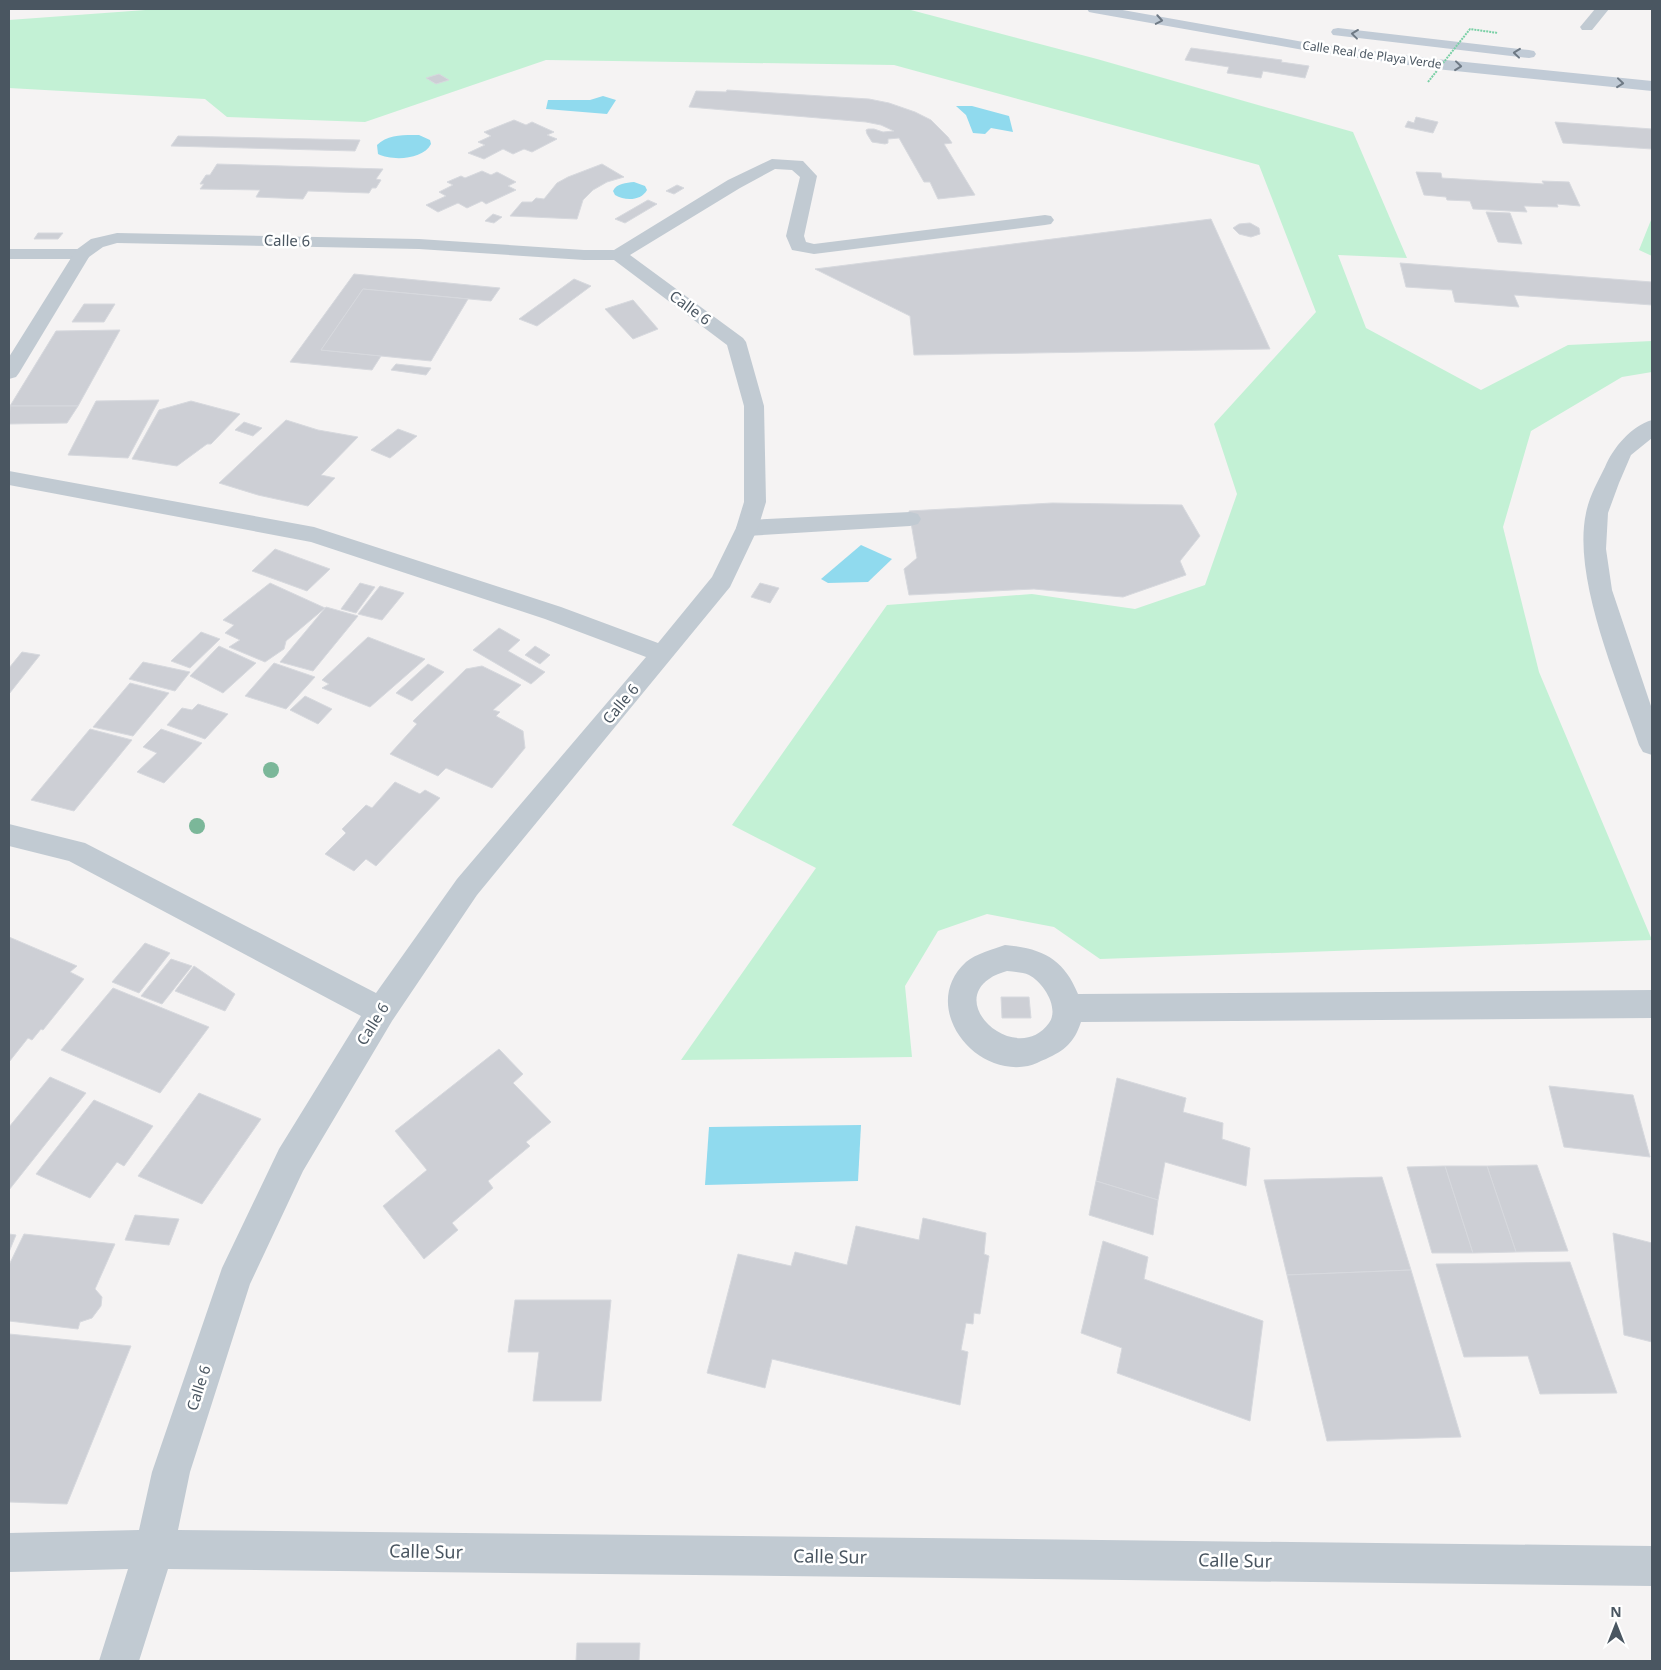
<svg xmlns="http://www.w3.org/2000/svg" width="1661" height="1670" viewBox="0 0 1661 1670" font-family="'Noto Sans',sans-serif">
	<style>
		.green { fill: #c3f1d5 }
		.water { fill: #90daee }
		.building { fill: #cdcfd5; stroke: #d7d9de }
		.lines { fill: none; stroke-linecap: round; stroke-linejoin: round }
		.lane { fill: #c1cad2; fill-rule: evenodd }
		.street { fill: #c1cad2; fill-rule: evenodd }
		.secondary { fill: #c1cbd6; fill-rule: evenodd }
		.path-bridge { stroke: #7ad0a6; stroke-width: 2; stroke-dasharray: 2 1; stroke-linecap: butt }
		.tree { fill: #7bb799 }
		.oneway { stroke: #6e7984 }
		.labels { text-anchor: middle; stroke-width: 5; stroke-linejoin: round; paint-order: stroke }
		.far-street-label { font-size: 12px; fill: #4a5661; stroke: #fff }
		.street-label { font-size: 15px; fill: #4a5661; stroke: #fff }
		.near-street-label { font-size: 18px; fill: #4a5661; stroke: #fff }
	</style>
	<rect width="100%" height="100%" fill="#f5f3f3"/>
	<g class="green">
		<path d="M159,9H907L1097,59L1353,132L1407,258L1338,255L1366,328L1481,390L1568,345L1652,341V372L1622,377L1531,431L1503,527L1539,672L1652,940L1100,959L1054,927L987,914L938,931L905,986L912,1057L681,1060L816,868L732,825L887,605L1032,594L1135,609L1205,585L1237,494L1214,424L1316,312L1259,165L894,65L546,60L365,122L227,117L205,99L9,88V20Z"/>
		<path d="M1651,220H1652V256L1639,250Z"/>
	</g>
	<g class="water">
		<path d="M603,96L616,100L607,114L546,109L548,100H590Z"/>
		<path d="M956,106H972L1009,116L1013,132L991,128L985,134L973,133L966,115Z"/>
		<path d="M419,135L430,140L431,144C423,160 392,161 378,154L377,145C388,134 405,135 419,135Z"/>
		<path d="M634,182L645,186L647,190C641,201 625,201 615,195L613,191C617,183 626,183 634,182Z"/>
		<path d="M861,545L892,559L868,582L828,583L821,579Z"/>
		<path d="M861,1125L858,1181L705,1185L709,1127Z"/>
	</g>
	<g class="building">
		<path d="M1191,48L1282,60L1281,62L1309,66L1305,78L1263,71L1261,78L1227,73L1229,67L1185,60Z"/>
		<path d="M439,74L449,80L436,84L426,78Z"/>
		<path d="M727,90L869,99L889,103L915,112L931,120L948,137L952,143L944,144L975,195L938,199L930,182H924L899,138L888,139V143L885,144L872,142L867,134L866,130L868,129H874L883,132L894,131L881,125L866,122L689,107L696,91L726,92Z"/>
		<path d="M1416,117L1438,122L1433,133L1405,127L1408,121L1414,123Z"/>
		<path d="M514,120L526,125L532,122L554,132L547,135L557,139L532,152L524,149L513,154L503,149L484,159L468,153L485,145L478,142L491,136L484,132Z"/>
		<path d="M1555,122L1652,129V149L1563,143Z"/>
		<path d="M178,136L360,140L355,151L171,146Z"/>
		<path d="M217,164L383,169L376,179L381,180L376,188H372L369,193L308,191L303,199L256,197L260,190L200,189L204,184H200L206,175H210Z"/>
		<path d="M602,164L624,177L607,182L593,190L583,200L577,219L510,216L522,202H532L536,198L544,199L557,183L568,177Z"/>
		<path d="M482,171L491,175L497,172L516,182L508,186L516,190L486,204L482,201L467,208L458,203L438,212L426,205L446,196L439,192L453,185L447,182L461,176L465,178Z"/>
		<path d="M1416,172L1441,173L1442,178L1544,184L1542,181L1569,182L1580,206L1557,204L1558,207L1524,206L1527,212L1473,209L1470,201L1447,200L1446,197L1424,195Z"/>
		<path d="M677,185L684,188L674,194L666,191Z"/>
		<path d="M648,200L657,204L625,223L615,219Z"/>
		<path d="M1486,212L1510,213L1522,244L1498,242Z"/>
		<path d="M493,214L502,217L494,223L485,221Z"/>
		<path d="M1211,219L1270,349L914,355L910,316L815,269Z"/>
		<path d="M1250,223L1259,228L1260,234L1251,237L1239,234L1233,228L1239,224Z"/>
		<path d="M38,233H63L58,239H34Z"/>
		<path d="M1400,263L1652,282V305L1514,295L1519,307L1455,302L1452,290L1406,287Z"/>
		<path d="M354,274L500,288L491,301L363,289L321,350L381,356L372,370L290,362Z"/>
		<path d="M574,279L591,286L537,326L519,319Z"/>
		<path d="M363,289L468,299L431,361L321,350Z"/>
		<path d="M633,300L658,329L633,339L605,309Z"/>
		<path d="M84,304H115L104,322H72Z"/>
		<path d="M120,330L78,406H10L56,331Z"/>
		<path d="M396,364L431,368L426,375L391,370Z"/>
		<path d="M159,400L128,458L68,455L96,401Z"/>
		<path d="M191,401L240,414L211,444H207L177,466L132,459L159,410Z"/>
		<path d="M10,406H78L67,423L9,424Z"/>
		<path d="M286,420L318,430L358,437L321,475L335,478L308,506L258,495L219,483Z"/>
		<path d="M244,422L262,428L253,436L235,430Z"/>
		<path d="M398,429L417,436L390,458L371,450Z"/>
		<path d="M1052,503L1182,505L1200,536L1180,561L1186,575L1123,597L1034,589L909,595L904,569L917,558L909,511Z"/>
		<path d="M275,549L330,569L307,591L252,571Z"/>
		<path d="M270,583L325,608L286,641L284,649L265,662L229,647L240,640L225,633L234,625L223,620Z"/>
		<path d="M360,583L375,587L356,613L341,609Z"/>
		<path d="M760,583L779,588L770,603L751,597Z"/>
		<path d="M380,586L404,593L382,620L358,614Z"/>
		<path d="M326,607L358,616L313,671L280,662Z"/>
		<path d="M499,628L520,640L508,651L545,672L531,684L473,650Z"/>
		<path d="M201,632L220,639L190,668L171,661Z"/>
		<path d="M368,637L425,659L370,707L322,688L329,684L322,680Z"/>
		<path d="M219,646L256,663L223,693L190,676Z"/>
		<path d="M535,646L550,655L540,664L525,655Z"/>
		<path d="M22,652L40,655L9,694V668Z"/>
		<path d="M143,662L190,672L175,691L129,679Z"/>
		<path d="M274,663L315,677L286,709L245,696Z"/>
		<path d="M428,664L444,672L412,701L396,693Z"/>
		<path d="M482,666L521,685L493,710L500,712L496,716L523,731L525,748L492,788L446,768L438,776L390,754L417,724L413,721L466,669Z"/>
		<path d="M130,683L169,693L133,736L93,727Z"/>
		<path d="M305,696L332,709L318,724L290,710Z"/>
		<path d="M198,704L228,714L205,739L167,725L182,708L192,710Z"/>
		<path d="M90,729L132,740L74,811L31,800Z"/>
		<path d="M161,729L202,743L164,783L137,772L157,753L143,747Z"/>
		<path d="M395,782L420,794L425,790L440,798L376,866L366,859L354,871L325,854L346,833L342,829L366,805L372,808Z"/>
		<path d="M9,937L77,966L70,972L84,979L43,1030L41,1029L32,1040L28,1038L9,1062Z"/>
		<path d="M145,943L170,953L139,993L112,982Z"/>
		<path d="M171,959L192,966L162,1004L141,996Z"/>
		<path d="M194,966L235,994L225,1011L175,991Z"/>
		<path d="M113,988L209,1027L160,1093L61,1050Z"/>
		<path d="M1001,997H1029L1031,1018H1002Z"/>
		<path d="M499,1049L523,1074L513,1083L551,1122L526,1142L530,1146L488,1181L493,1188L452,1223L458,1230L424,1259L383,1206L427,1170L395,1131Z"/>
		<path d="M50,1077L86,1093L9,1190V1127Z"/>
		<path d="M1117,1078L1186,1098L1183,1112L1223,1123L1222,1139L1250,1148L1246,1186L1165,1162L1158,1200L1096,1181Z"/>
		<path d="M1549,1086L1633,1095L1650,1157L1564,1147Z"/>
		<path d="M199,1093L261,1119L202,1204L138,1176Z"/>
		<path d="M94,1100L153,1126L124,1166L117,1162L90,1198L36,1174Z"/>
		<path d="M1537,1165L1568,1251L1516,1252L1487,1166Z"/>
		<path d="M1445,1166L1473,1253H1432L1407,1167Z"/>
		<path d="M1445,1166H1487L1516,1252L1473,1253Z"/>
		<path d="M1382,1177L1411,1270L1287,1275L1264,1180Z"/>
		<path d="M1096,1181L1158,1200L1153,1235L1089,1215Z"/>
		<path d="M135,1215L179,1219L169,1245L125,1240Z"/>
		<path d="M923,1218L986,1233L984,1254L989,1256L980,1314L974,1313L973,1324L966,1323L961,1350L968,1352L960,1405L772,1359L765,1388L707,1373L738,1254L791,1266L795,1252L847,1265L856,1226L919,1240Z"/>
		<path d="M1613,1233L1652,1243V1342L1624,1335Z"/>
		<path d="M9,1234L16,1235L9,1252Z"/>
		<path d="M24,1234L115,1244L95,1289L102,1297L101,1306L92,1318L80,1322L78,1329L9,1321V1265Z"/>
		<path d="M1103,1241L1148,1257L1144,1279L1263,1321L1250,1421L1117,1373L1122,1348L1081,1333Z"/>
		<path d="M1570,1262L1617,1393L1540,1394L1528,1356L1464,1357L1436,1264Z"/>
		<path d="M1411,1270L1461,1437L1327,1441L1287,1275Z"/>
		<path d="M515,1300H611L601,1401H533L539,1352H508Z"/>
		<path d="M9,1334L131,1346L67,1504L9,1502Z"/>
		<path d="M577,1643H640L639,1661H576Z"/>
	</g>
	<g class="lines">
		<g class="lane">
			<path d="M1595,9H1609L1592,30H1582L1580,27Z"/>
			<path d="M9,249H82L88,250L91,254L88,258L82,259H9Z"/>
			<path d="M910,512L918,514L921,519L918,524L910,526L747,536L739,533L736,528L739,523L747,520Z"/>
		</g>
		<g class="street">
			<path d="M772,159L803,161L817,176L804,236L806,242L814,244L1045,215L1051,216L1054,220L1051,224L1045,225L814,254L792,250L786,236L800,177L792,170L775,169L740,188L630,255L743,338L746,342L764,406L766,502L758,528L730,587L477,895L392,1021L303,1171L250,1284L190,1472L178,1530L1652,1546V1586L168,1569L139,1661H99L128,1569L9,1572V1533L139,1530L152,1472L222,1268L279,1149L361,1016L69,861L9,846V824L85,843L376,993L457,879L646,657L545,619L311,542L9,485V471L314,527L561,607L658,643L712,577L736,528L744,502V406L727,345L614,260H584L419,249L117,243L103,247L89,257L19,373L16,377L9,379V357L76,250L91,239L117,233L419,239L584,250H614L728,180Z"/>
			<path d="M1652,420V438L1631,455L1619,483L1608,513L1606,549L1612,590L1652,709V755L1643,752L1639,745C1618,682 1572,578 1586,513C1589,497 1598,481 1605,467C1613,448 1631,426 1652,420Z"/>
			<path d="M1005,945C1042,948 1064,959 1078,994L1652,990V1018L1081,1022C1074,1043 1065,1050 1046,1059C1040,1061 1034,1065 1028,1066C972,1077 919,1005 966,962C975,954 994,949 1005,945ZM1007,971C1014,972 1023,972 1029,975C1043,982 1060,1008 1049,1023C1018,1066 948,1007 989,979C994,975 1001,973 1007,971Z"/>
		</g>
		<g class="secondary">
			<path d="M1087,9H1117L1309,43L1436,59L1652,81V91L1436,69L1309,51L1094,13L1089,12Z"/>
			<path d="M1338,28L1529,50L1534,51L1536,54L1534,57L1529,58L1333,35L1331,32L1333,29Z"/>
		</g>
		<path class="path-bridge" d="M1428,82L1470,29L1498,33"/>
	</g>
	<g class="tree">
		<circle cx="271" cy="770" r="8"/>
		<circle cx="197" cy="826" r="8"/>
	</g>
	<defs><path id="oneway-chevron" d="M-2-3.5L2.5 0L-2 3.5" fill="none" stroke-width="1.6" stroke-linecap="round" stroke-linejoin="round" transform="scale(1.25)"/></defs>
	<g class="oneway">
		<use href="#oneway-chevron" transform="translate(1159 20) rotate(10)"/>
		<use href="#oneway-chevron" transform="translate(1355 34) rotate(-173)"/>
		<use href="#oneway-chevron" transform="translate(1517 53) rotate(-174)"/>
		<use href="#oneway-chevron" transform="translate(1458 66) rotate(6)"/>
		<use href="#oneway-chevron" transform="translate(1620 83) rotate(6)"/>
	</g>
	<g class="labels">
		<g class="far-street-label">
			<text transform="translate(1372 55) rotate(8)" y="4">Calle Real de Playa Verde</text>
		</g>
		<g class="street-label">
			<text transform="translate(287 241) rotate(1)" y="5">Calle 6</text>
			<text transform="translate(690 308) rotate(36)" y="5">Calle 6</text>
			<text transform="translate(621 704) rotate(-50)" y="5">Calle 6</text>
			<text transform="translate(373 1024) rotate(-58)" y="5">Calle 6</text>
			<text transform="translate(199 1388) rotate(-72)" y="5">Calle 6</text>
		</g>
		<g class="near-street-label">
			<text transform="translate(426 1552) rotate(1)" y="6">Calle Sur</text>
			<text transform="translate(830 1557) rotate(1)" y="6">Calle Sur</text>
			<text transform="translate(1235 1561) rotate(1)" y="6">Calle Sur</text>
		</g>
	</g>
	<rect width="1661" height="1670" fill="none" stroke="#4a5661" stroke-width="20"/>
	<g transform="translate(1616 1625)" stroke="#ffffff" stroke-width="4" paint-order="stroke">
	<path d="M0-4L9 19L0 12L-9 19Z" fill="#4a5661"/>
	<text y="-8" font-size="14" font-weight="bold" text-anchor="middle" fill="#4a5661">N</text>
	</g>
</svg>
